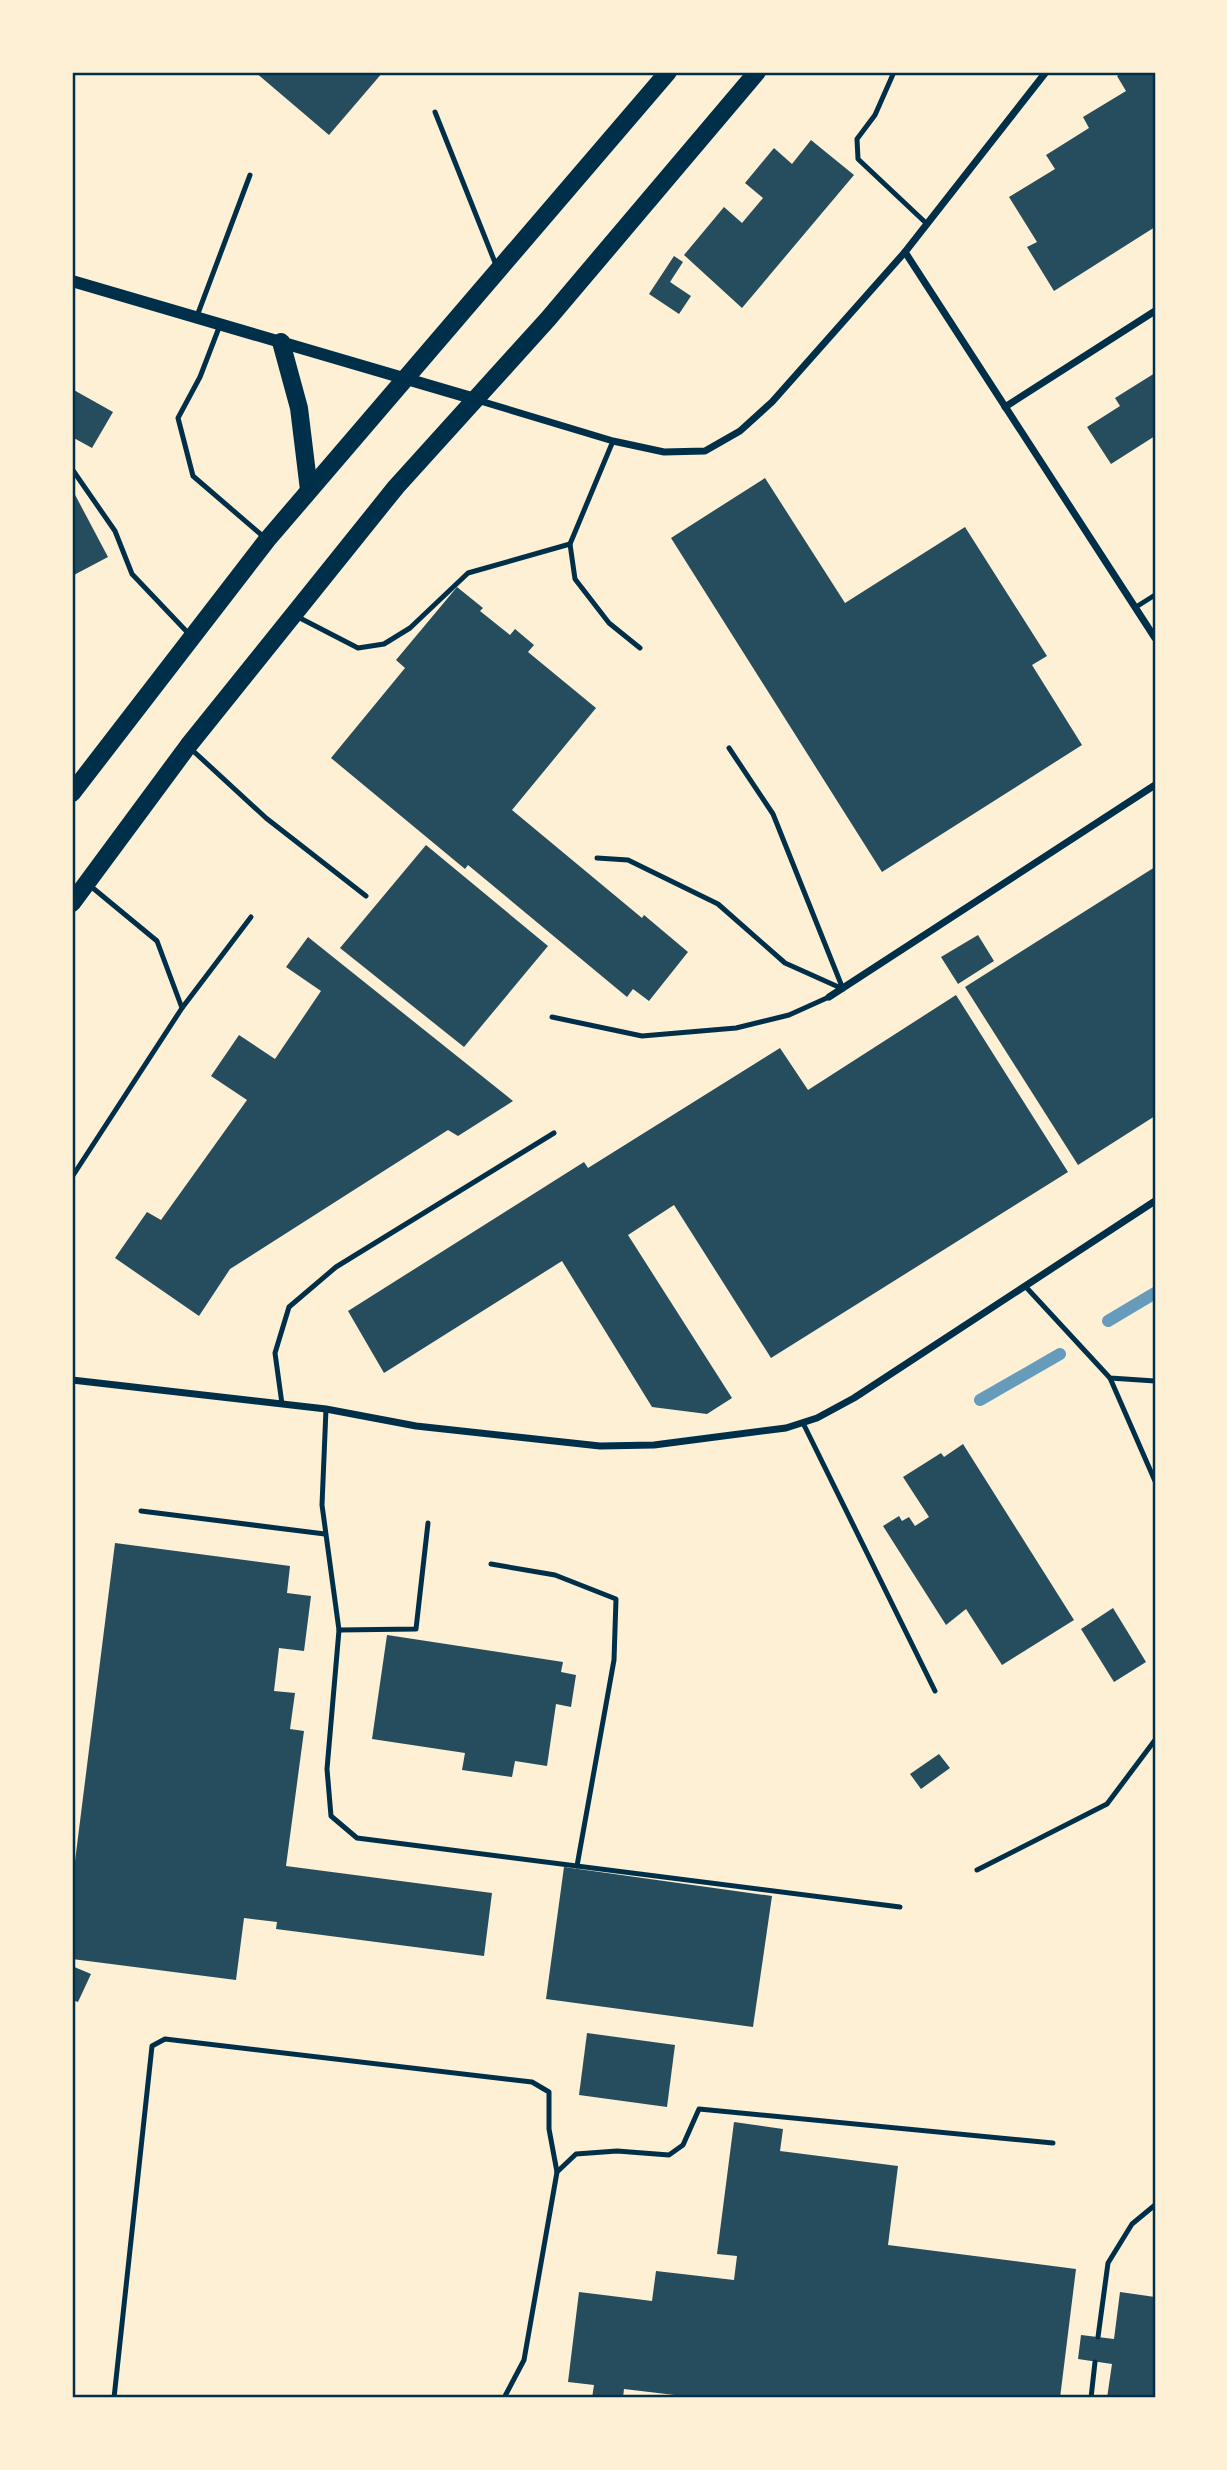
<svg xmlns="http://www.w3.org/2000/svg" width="1227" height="2470" viewBox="0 0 1227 2470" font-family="Mulish,sans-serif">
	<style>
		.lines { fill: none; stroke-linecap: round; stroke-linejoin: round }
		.stream { stroke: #669bbc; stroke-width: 12 }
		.building { fill: #264d5e }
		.service { stroke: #003049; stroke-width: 5 }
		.minor { stroke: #003049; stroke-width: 7 }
		.tertiary { stroke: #003049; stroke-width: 12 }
		.primary { stroke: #003049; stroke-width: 18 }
		.neatline { fill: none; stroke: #003049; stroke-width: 2.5 }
	</style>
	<rect width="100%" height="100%" fill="#fdf0d5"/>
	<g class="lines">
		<g class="stream">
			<path d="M1108,1321L1155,1293"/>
			<path d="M980,1400L1060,1354"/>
		</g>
	</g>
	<g class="building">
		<path d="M255,72H383L329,135Z"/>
		<path d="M1123,72H1155V227L1054,291L1027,247L1037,242L1009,197L1055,169L1046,155L1089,128L1083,117L1126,91L1117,76Z"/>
		<path d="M811,140L854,175L742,308L684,255L724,207L742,223L763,198L745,183L774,148L792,164Z"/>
		<path d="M674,256L683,262L670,282L691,296L679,314L649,294Z"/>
		<path d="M1155,373V436L1111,464L1087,427L1120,406L1115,398Z"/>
		<path d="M72,389L113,412L92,448L72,437Z"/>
		<path d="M765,478L845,603L965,527L1047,656L1032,665L1082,745L882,872L671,538Z"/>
		<path d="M72,489L108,557L72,576Z"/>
		<path d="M457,587L483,608L480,611L510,635L515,629L534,645L528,652L596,708L512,810L642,918L644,915L688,952L649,1001L633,989L627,997L468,865L465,869L331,758L405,668L396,660Z"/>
		<path d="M426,845L548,946L464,1047L340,948Z"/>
		<path d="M1155,867V1116L1078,1165L965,987Z"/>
		<path d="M978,935L994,961L958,984L941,957Z"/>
		<path d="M308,937L513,1101L458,1136L448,1130L230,1269L199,1316L115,1258L147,1212L161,1220L247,1100L211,1076L239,1035L275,1059L321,991L286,967Z"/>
		<path d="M956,995L1068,1172L771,1358L674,1205L628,1235L732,1398L707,1414L652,1407L562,1261L384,1373L348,1311L584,1162L588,1168L780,1048L808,1090Z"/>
		<path d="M963,1444L1074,1620L1002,1665L966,1609L946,1625L883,1526L899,1516L902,1521L909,1517L915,1526L929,1517L903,1477L941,1453L944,1457Z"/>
		<path d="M115,1543L290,1566L287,1593L311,1596L304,1651L279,1648L274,1691L295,1693L290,1729L304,1731L286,1866L492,1893L484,1956L276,1929L277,1922L244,1918L236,1980L72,1959V1885Z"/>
		<path d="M1113,1608L1146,1662L1114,1682L1081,1629Z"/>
		<path d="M387,1635L563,1662L561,1672L576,1675L571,1707L556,1704L547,1766L515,1761L512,1777L462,1770L465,1753L372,1739Z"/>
		<path d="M939,1754L950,1768L921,1789L910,1774Z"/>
		<path d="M564,1867L772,1896L753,2027L546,1999Z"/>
		<path d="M72,1966L91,1974L78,2002L72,2000Z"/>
		<path d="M587,2033L675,2045L667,2107L579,2095Z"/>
		<path d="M734,2122L783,2129L780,2151L898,2166L888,2245L1076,2269L1060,2398H700L624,2389L623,2398H592L594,2385L568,2382L579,2292L652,2301L656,2271L734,2280L737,2256L717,2254Z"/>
		<path d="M1120,2292L1155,2297V2398H1107L1112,2364L1078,2359L1081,2335L1114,2339Z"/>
	</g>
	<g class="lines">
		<g class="service">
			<path d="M894,72L875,115L857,139L858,159L927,224"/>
			<path d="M435,112L496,265"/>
			<path d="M197,316L250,175"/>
			<path d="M220,325L200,377L178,418L193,476L265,538"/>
			<path d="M613,441L570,544L575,579L609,623L640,648"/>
			<path d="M72,469L115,531L132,574L189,634"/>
			<path d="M1136,607L1155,595"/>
			<path d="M296,616L358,648L384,644L410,628L468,573L570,544"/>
			<path d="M190,748L266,818L366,896"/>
			<path d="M597,858L628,860L718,904L785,963L843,989L773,814L729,748"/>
			<path d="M182,1008L251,917"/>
			<path d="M552,1017L642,1036L736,1028L789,1015L829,997"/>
			<path d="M72,1177L182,1008L157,941L88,884"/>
			<path d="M1025,1286L1110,1378L1155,1381"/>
			<path d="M1110,1378L1155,1481"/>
			<path d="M282,1404L275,1353L289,1307L336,1267L554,1133"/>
			<path d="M326,1409L322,1505L339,1630L327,1769L331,1816L357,1838L900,1907"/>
			<path d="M803,1423L935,1691"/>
			<path d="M141,1511L325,1534"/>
			<path d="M491,1564L555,1575L616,1599L614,1660L577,1866"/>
			<path d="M339,1630L416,1629L428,1523"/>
			<path d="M977,1870L1107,1804L1155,1740"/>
			<path d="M1098,2337L1108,2263L1132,2224L1155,2205"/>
			<path d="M114,2398L152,2046L165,2039L532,2082L549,2092V2129L557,2172"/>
			<path d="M504,2398L524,2360L557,2172L576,2154L617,2151L669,2155L683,2145L699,2109L1053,2143"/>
			<path d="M1091,2398L1095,2362"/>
		</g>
		<g class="minor">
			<path d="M905,252L1155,638"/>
			<path d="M477,400L613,441L664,452L705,451L740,431L772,402L905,252L1046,72"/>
			<path d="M1005,407L1155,311"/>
			<path d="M829,997L1155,785"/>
			<path d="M72,1380L326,1409L416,1426L600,1446L654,1445L786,1428L817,1418L854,1398L1155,1201"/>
		</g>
		<path class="tertiary" d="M72,281L475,399"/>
		<g class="primary">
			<path d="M281,342L299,408L309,490"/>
			<path d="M72,793L267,540L668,72"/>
			<path d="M72,903L188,746L396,487L548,319L757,72"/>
		</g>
	</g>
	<rect width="1227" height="2470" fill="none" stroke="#fdf0d5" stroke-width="147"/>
	<rect x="74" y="74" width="1080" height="2322" class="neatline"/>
</svg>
